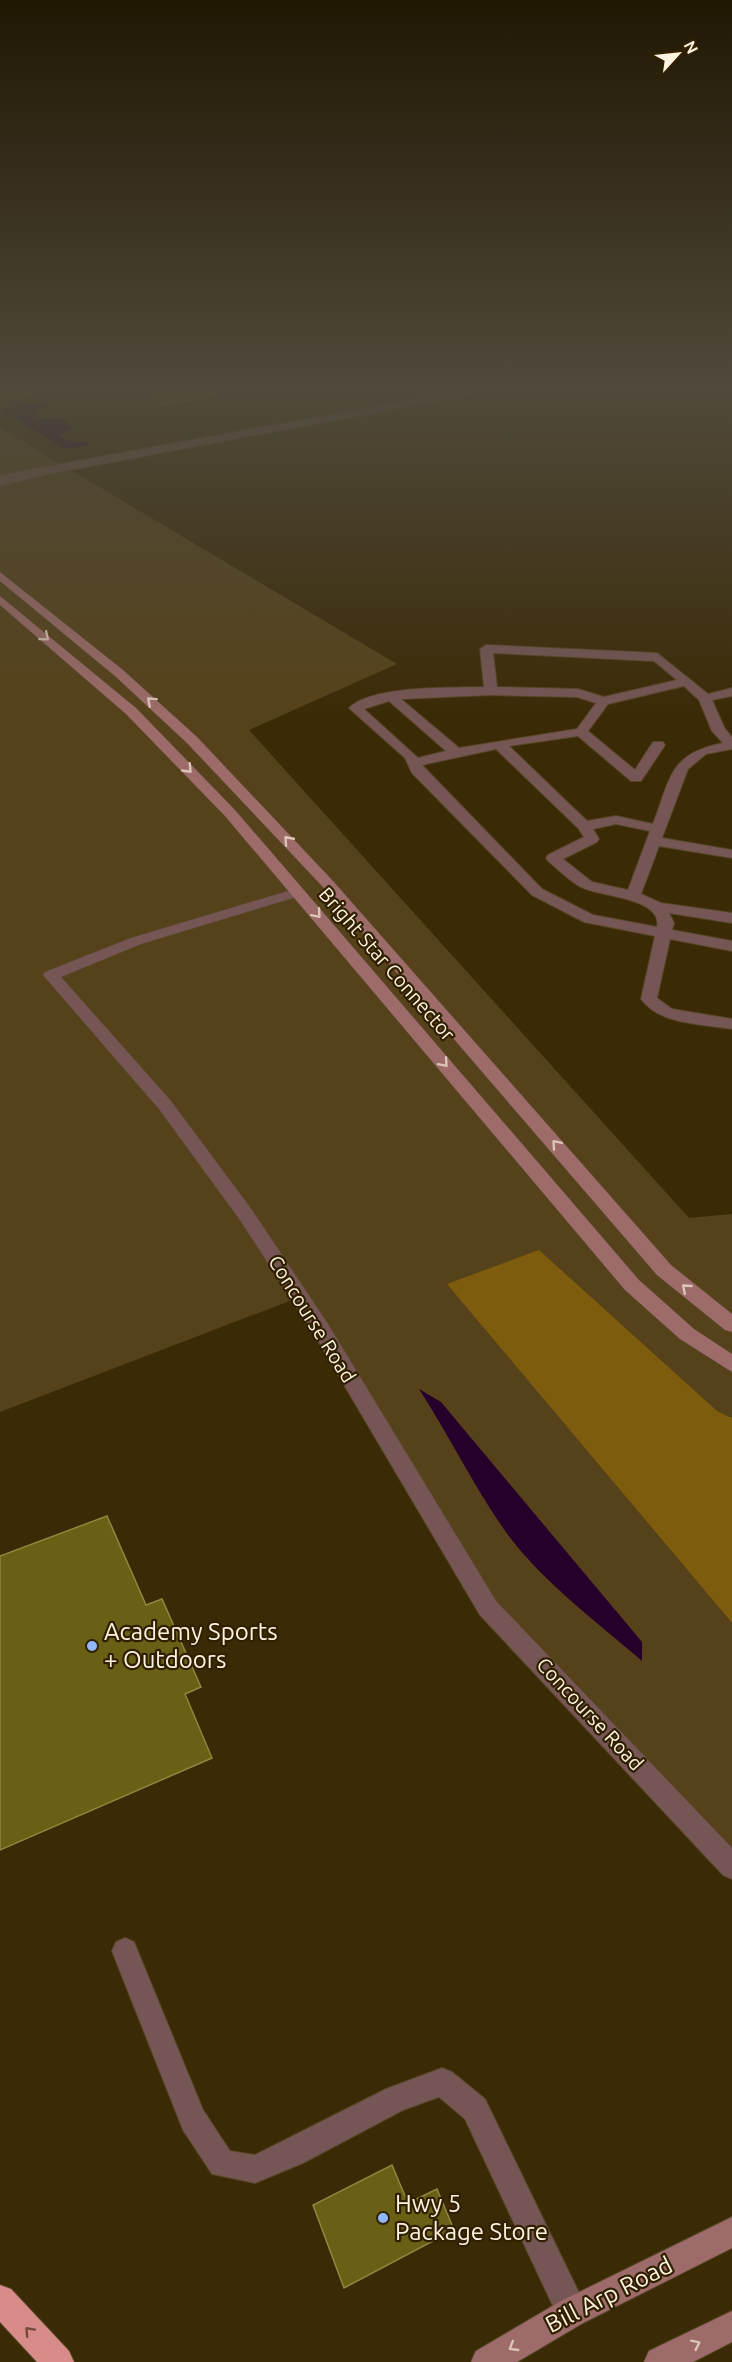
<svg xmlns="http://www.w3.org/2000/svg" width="732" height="2362" viewBox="0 0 732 2362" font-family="Ubuntu,sans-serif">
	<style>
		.green { fill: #56421a }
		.forest { fill: #7e5c0d }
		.water { fill: #24002b }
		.building { fill: #696015; stroke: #8f8640; stroke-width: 1.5 }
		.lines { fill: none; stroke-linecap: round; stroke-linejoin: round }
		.street-casing { stroke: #564625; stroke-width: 2 }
		.secondary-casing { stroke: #564625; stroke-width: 2 }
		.highway-casing { stroke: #564625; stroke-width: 2 }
		.street { fill: #755655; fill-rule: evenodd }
		.secondary { fill: #9d6c6a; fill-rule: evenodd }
		.highway { fill: #d78c8a; fill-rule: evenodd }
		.oneway { stroke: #dcc4b7 }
		.oneway2 { stroke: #734b37 }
		.poi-dot { fill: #91b8fd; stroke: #302000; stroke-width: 2 }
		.labels { text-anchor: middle; stroke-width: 4.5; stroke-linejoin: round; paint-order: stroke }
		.street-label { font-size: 20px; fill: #fef3e0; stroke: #302000 }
		.near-poi-label { font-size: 24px; fill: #fef3e0; stroke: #302000; text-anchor: start }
		.near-street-label { font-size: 24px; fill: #fef3e0; stroke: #302000 }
	</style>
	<rect width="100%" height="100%" fill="#3b2a06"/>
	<path class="green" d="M0,428L397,664L249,730L689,1218L732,1214V1418L448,1284L732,1623V1866L488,1608L300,1297L0,1412Z"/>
	<g class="forest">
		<path d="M0,387H32L39,395L0,401Z"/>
		<path d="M539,1250L717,1411L732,1418V1623L447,1284Z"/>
	</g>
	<g class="water">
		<path d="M40,402L49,405L34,411L33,414L37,418H62L73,429L60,435C66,444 76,441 86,441L90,445L66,449L0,410Z"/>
		<path d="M419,1389L441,1402L642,1642V1661C596,1621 546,1585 508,1535C475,1489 450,1437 419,1389Z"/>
	</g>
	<g class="building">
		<path d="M144,387H217V395L164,405Z"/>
		<path d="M107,1516L146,1605L162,1599L201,1687L185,1694L212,1758L0,1850V1556Z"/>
		<path d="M392,2165L408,2203L437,2189L454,2230L344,2288L313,2205Z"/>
	</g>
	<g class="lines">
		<g class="street-casing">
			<g id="street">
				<path d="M476,388L479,389V393L49,474L0,486V475Z"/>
				<path d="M486,645L657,653L708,694L732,688V696L712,700L725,729L732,737V749L706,754L688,769L662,838L732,850V858L659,846L641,894L661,903L732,913V923L669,913L674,923L672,930L732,941V951L670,939L657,998L672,1009L732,1019V1029C702,1024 660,1025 641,999L655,936L584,922L532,895L412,773L405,758L349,708C372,685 452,688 484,687L480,649ZM493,653L654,661L677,680L604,697L578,689L497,687ZM684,686L699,700L712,731L723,743C669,754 671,777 653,824L616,816L587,821L509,746L578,736L631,781H641L665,745L663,742H653L635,770L588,731L608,704ZM491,695L577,697L596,703L577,729L459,748L401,699ZM389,701L446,751L418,758L364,709ZM496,749L578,828L584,837L548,855L546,858L548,861C558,869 569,881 581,887C598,897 663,897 657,927L593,915L542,889L422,765ZM616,824L650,831L628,890L592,882L563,859L597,842L599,839L593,829Z"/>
				<path d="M298,888L305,892L303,895L141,944L61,977L171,1101L252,1210L328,1324L496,1601L732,1848V1879L723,1875L480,1615L314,1334L240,1220L159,1109L43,975L45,972L131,938Z"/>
				<path d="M125,1938L134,1942L203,2110L230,2151L255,2155L386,2089L442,2068L452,2072L485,2099L583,2301L587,2312L583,2323L572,2327L561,2323L465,2119L439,2097L403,2110L303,2163L255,2183L212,2174L183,2130L112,1951L116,1942Z"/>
			</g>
		</g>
		<g class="secondary-casing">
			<g id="secondary">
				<path d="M0,572L123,670L197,737L333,881L671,1265L732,1314V1332L725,1330L657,1275L323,887L187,743L115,676L0,581Z"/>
				<path d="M0,596L136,708L235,810L639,1280L694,1329L732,1354V1372L680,1339L625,1290L225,816L126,714L0,605Z"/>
				<path d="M732,2217V2248L583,2323L517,2362H471L476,2351L561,2301Z"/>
				<path d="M732,2311V2342L693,2362H644L649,2351Z"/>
			</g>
		</g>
		<g class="highway-casing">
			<path id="highway" d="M0,2285L11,2289L69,2351L74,2362H37L0,2322Z"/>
		</g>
		<use href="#street" class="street"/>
		<use href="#secondary" class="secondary"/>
		<use href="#highway" class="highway"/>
	</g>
	<defs><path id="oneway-chevron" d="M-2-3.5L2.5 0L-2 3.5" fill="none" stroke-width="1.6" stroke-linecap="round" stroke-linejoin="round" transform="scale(1.5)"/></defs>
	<g class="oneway">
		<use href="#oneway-chevron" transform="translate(45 637) rotate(40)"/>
		<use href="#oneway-chevron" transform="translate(151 701) rotate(-138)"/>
		<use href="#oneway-chevron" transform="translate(188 769) rotate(46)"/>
		<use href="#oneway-chevron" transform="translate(288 840) rotate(-132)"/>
		<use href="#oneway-chevron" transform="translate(317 914) rotate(49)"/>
		<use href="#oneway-chevron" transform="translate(444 1063) rotate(49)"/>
		<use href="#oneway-chevron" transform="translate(556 1144) rotate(-131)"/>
		<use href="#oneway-chevron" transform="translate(686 1288) rotate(-139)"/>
		<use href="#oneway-chevron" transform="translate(696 2344) rotate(-26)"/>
		<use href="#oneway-chevron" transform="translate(513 2347) rotate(149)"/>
	</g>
	<use class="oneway2" href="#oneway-chevron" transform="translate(29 2331) rotate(-133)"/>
	<linearGradient id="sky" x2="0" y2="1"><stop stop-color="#201703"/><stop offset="0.54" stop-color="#4f4a3b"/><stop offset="1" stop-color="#4f4a3b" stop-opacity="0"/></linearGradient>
	<rect width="732" height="718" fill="url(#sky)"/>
	<g class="poi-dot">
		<circle cx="92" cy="1646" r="6"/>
		<circle cx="383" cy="2218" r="6"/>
	</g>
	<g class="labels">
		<g class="street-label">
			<text transform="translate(387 964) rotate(49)" y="7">Bright Star Connector</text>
			<text transform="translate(312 1319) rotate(58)" y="7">Concourse Road</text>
			<text transform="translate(590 1714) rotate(47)" y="7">Concourse Road</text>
		</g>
		<g class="near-poi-label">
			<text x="104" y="1640">Academy Sports<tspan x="104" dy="28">+ Outdoors</tspan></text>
			<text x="395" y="2212">Hwy 5<tspan x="395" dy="28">Package Store</tspan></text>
		</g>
		<g class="near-street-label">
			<text transform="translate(609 2295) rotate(-27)" y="8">Bill Arp Road</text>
		</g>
	</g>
	<g transform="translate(678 54) rotate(63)" stroke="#302000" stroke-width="4.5" paint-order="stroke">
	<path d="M0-4.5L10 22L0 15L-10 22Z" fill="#fef3e0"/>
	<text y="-9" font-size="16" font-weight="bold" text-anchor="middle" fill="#fef3e0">N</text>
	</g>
</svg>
